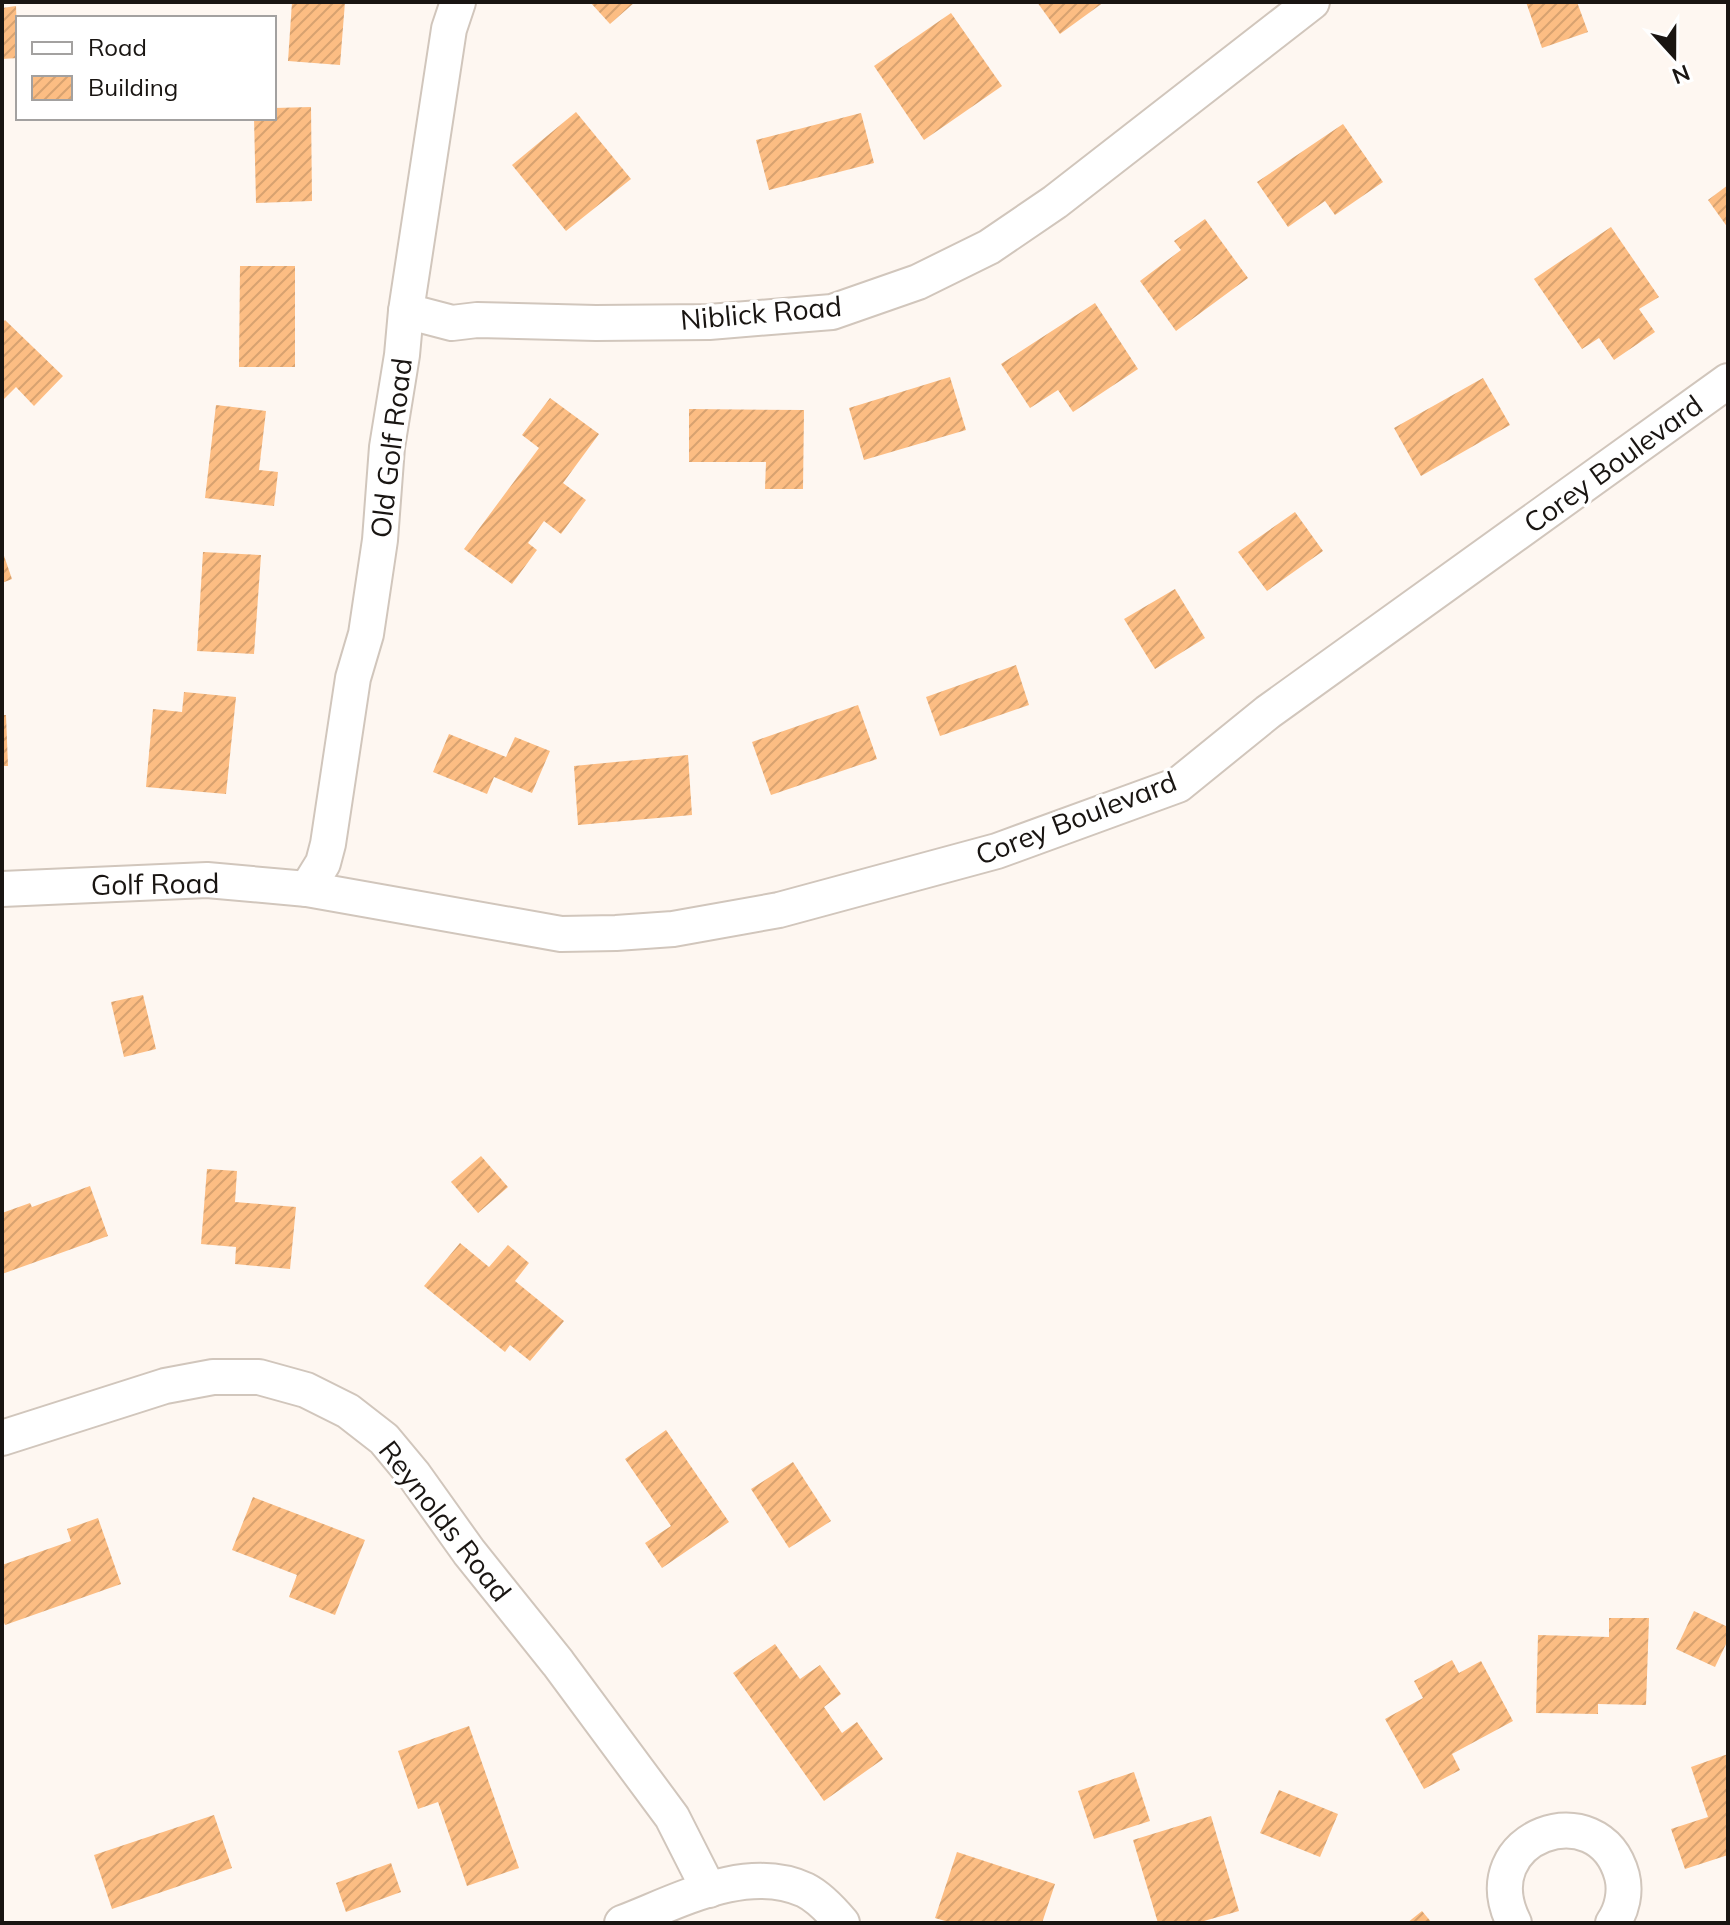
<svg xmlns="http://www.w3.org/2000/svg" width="1730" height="1925" viewBox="0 0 1730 1925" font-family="Mulish,sans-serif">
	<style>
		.building { fill: url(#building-hatch) }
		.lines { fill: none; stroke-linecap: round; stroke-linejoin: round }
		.street-casing { stroke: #d1c6bc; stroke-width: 38 }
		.street { stroke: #fff; stroke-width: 34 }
		.labels { text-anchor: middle; stroke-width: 7; stroke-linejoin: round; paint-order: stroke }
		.street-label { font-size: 28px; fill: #191512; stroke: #fff }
	</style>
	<defs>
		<pattern id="building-hatch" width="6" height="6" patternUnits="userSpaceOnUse" patternTransform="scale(2)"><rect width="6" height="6" fill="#fcbd83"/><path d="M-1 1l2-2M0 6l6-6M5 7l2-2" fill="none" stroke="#d7a270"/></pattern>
	</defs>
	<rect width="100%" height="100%" fill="#fef7f1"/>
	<g class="building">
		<path d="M292,2H345L340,65L288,61Z"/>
		<path d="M590,2H635L610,24Z"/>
		<path d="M1037,2H1104L1060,34Z"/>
		<path d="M1526,2H1577L1588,32L1542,48Z"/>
		<path d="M16,6L18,58L2,59V8Z"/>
		<path d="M951,13L1002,86L924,140L874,66Z"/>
		<path d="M311,107L312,201L256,203L254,118H274V108Z"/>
		<path d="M576,112L631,179L566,231L512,165Z"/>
		<path d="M861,113L874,163L769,190L756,140Z"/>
		<path d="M1343,124L1383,182L1335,215L1325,201L1288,227L1257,182Z"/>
		<path d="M1728,185V228L1708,200Z"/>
		<path d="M1205,219L1248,278L1176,331L1140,281L1181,250L1174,241Z"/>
		<path d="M1611,227L1659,297L1639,309L1655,332L1614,360L1599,338L1582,349L1534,279Z"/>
		<path d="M240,266H295V367H239Z"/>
		<path d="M1095,303L1138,369L1073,412L1058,390L1030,408L1001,364Z"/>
		<path d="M5,320L63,376L34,406L16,387L2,401V324Z"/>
		<path d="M950,377L966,430L864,460L849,408Z"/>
		<path d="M1483,378L1510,425L1421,476L1394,428Z"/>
		<path d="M550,398L599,434L563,483L586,500L561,534L544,521L528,543L537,550L512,584L464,549L539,448L522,435Z"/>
		<path d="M216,405L266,411L259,470L278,472L274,506L205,498Z"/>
		<path d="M689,409L804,410L803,489H765L766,462H689Z"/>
		<path d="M1295,512L1323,551L1267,591L1238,552Z"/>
		<path d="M2,550L12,579L2,583Z"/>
		<path d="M203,552L261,555L254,654L197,651Z"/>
		<path d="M1175,589L1205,638L1155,669L1124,619Z"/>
		<path d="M1016,665L1029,705L940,736L926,697Z"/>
		<path d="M184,692L236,697L226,794L146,787L153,709L182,712Z"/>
		<path d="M858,705L877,759L771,795L752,742Z"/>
		<path d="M2,715H6L8,766H2Z"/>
		<path d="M449,734L506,757L515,737L550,751L532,793L494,777L487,794L433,772Z"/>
		<path d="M688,755L692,815L578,825L574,766Z"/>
		<path d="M143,995L156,1049L124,1057L111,1002Z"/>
		<path d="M481,1156L508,1187L478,1213L451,1182Z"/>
		<path d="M207,1169L237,1171L235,1202L296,1207L290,1269L235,1264L236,1247L201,1244Z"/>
		<path d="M90,1186L108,1236L2,1274V1213L30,1203L32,1207Z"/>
		<path d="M460,1243L489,1267L508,1245L529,1263L515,1281L564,1321L530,1361L510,1345L505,1352L424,1286Z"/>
		<path d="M666,1430L729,1522L662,1568L645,1543L671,1526L625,1459Z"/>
		<path d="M793,1462L831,1521L789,1548L751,1489Z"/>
		<path d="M253,1497L365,1540L335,1615L289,1597L297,1575L232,1550Z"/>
		<path d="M98,1518L121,1584L5,1625L2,1618V1565L71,1541L67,1529Z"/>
		<path d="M1694,1611L1728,1627V1640L1715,1667L1676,1649Z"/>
		<path d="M1609,1618H1649L1646,1705L1598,1704V1714L1536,1713L1538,1635L1609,1637Z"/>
		<path d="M775,1644L800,1679L820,1665L841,1694L824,1707L842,1733L857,1722L883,1759L824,1801L733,1673Z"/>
		<path d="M1452,1660L1459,1673L1481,1661L1513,1721L1452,1754L1460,1770L1424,1789L1385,1719L1423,1698L1414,1681Z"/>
		<path d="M469,1726L519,1868L467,1886L438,1802L418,1809L398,1751Z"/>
		<path d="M1728,1754V1855L1685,1869L1671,1829L1708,1817L1691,1767Z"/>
		<path d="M1134,1772L1150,1821L1094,1839L1078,1791Z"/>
		<path d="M1279,1790L1338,1814L1320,1857L1260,1833Z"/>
		<path d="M214,1815L232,1868L112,1909L94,1855Z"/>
		<path d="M1211,1816L1239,1911L1197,1923H1158L1133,1840Z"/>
		<path d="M957,1852L1055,1884L1042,1923H952L935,1918Z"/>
		<path d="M391,1863L401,1892L346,1912L336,1883Z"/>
		<path d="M1422,1911L1432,1923H1407Z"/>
	</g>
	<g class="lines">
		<g class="street-casing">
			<g id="street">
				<path d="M406,311L452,323L477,320L596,323L709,322L832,312L918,282L989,247L1055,202L1312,2"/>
				<path d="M2,889L207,880L307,889L561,934L616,933L673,929L779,910L997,851L1178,785L1268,712L1728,381"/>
				<path d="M307,889L323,863L328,844L353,678L366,634L380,540L387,447L402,355L406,311L449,29L458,2"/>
				<path d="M2,1438L165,1386L213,1377H259L306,1390L348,1411L384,1439L414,1475L469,1552L558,1663L672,1817L709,1890"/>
				<path d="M622,1923C677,1902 746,1863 805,1890C819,1897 832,1911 842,1923"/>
				<path d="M1514,1923C1470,1836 1599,1791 1622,1876C1626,1892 1622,1910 1613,1923"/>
			</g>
		</g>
		<use href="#street" class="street"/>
	</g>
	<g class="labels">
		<g class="street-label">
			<text transform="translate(761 313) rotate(-5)" y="10">Niblick Road</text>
			<text transform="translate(391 448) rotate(-83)" y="10">Old Golf Road</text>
			<text transform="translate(1613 464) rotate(-36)" y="10">Corey Boulevard</text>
			<text transform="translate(1076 818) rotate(-21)" y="10">Corey Boulevard</text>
			<text transform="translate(155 884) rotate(-1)" y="10">Golf Road</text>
			<text transform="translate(445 1521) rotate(52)" y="10">Reynolds Road</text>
		</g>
	</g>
	<rect width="1730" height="1925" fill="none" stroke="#191512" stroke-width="8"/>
	<rect x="16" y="16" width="260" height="104" fill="#ffffff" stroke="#a3a1a0" stroke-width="2"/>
	<rect x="32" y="42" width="40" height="12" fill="#ffffff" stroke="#a3a1a0" stroke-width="2"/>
	<text x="88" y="56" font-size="24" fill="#191512">Road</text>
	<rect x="32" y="76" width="40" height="24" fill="url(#building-hatch)" stroke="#a3a1a0" stroke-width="2"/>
	<text x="88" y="96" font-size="24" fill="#191512">Building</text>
	<g transform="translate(1674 56) rotate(159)" stroke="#ffffff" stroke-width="6" paint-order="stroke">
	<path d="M0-6L14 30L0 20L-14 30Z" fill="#191512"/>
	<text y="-12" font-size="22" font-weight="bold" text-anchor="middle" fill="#191512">N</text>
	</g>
</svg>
